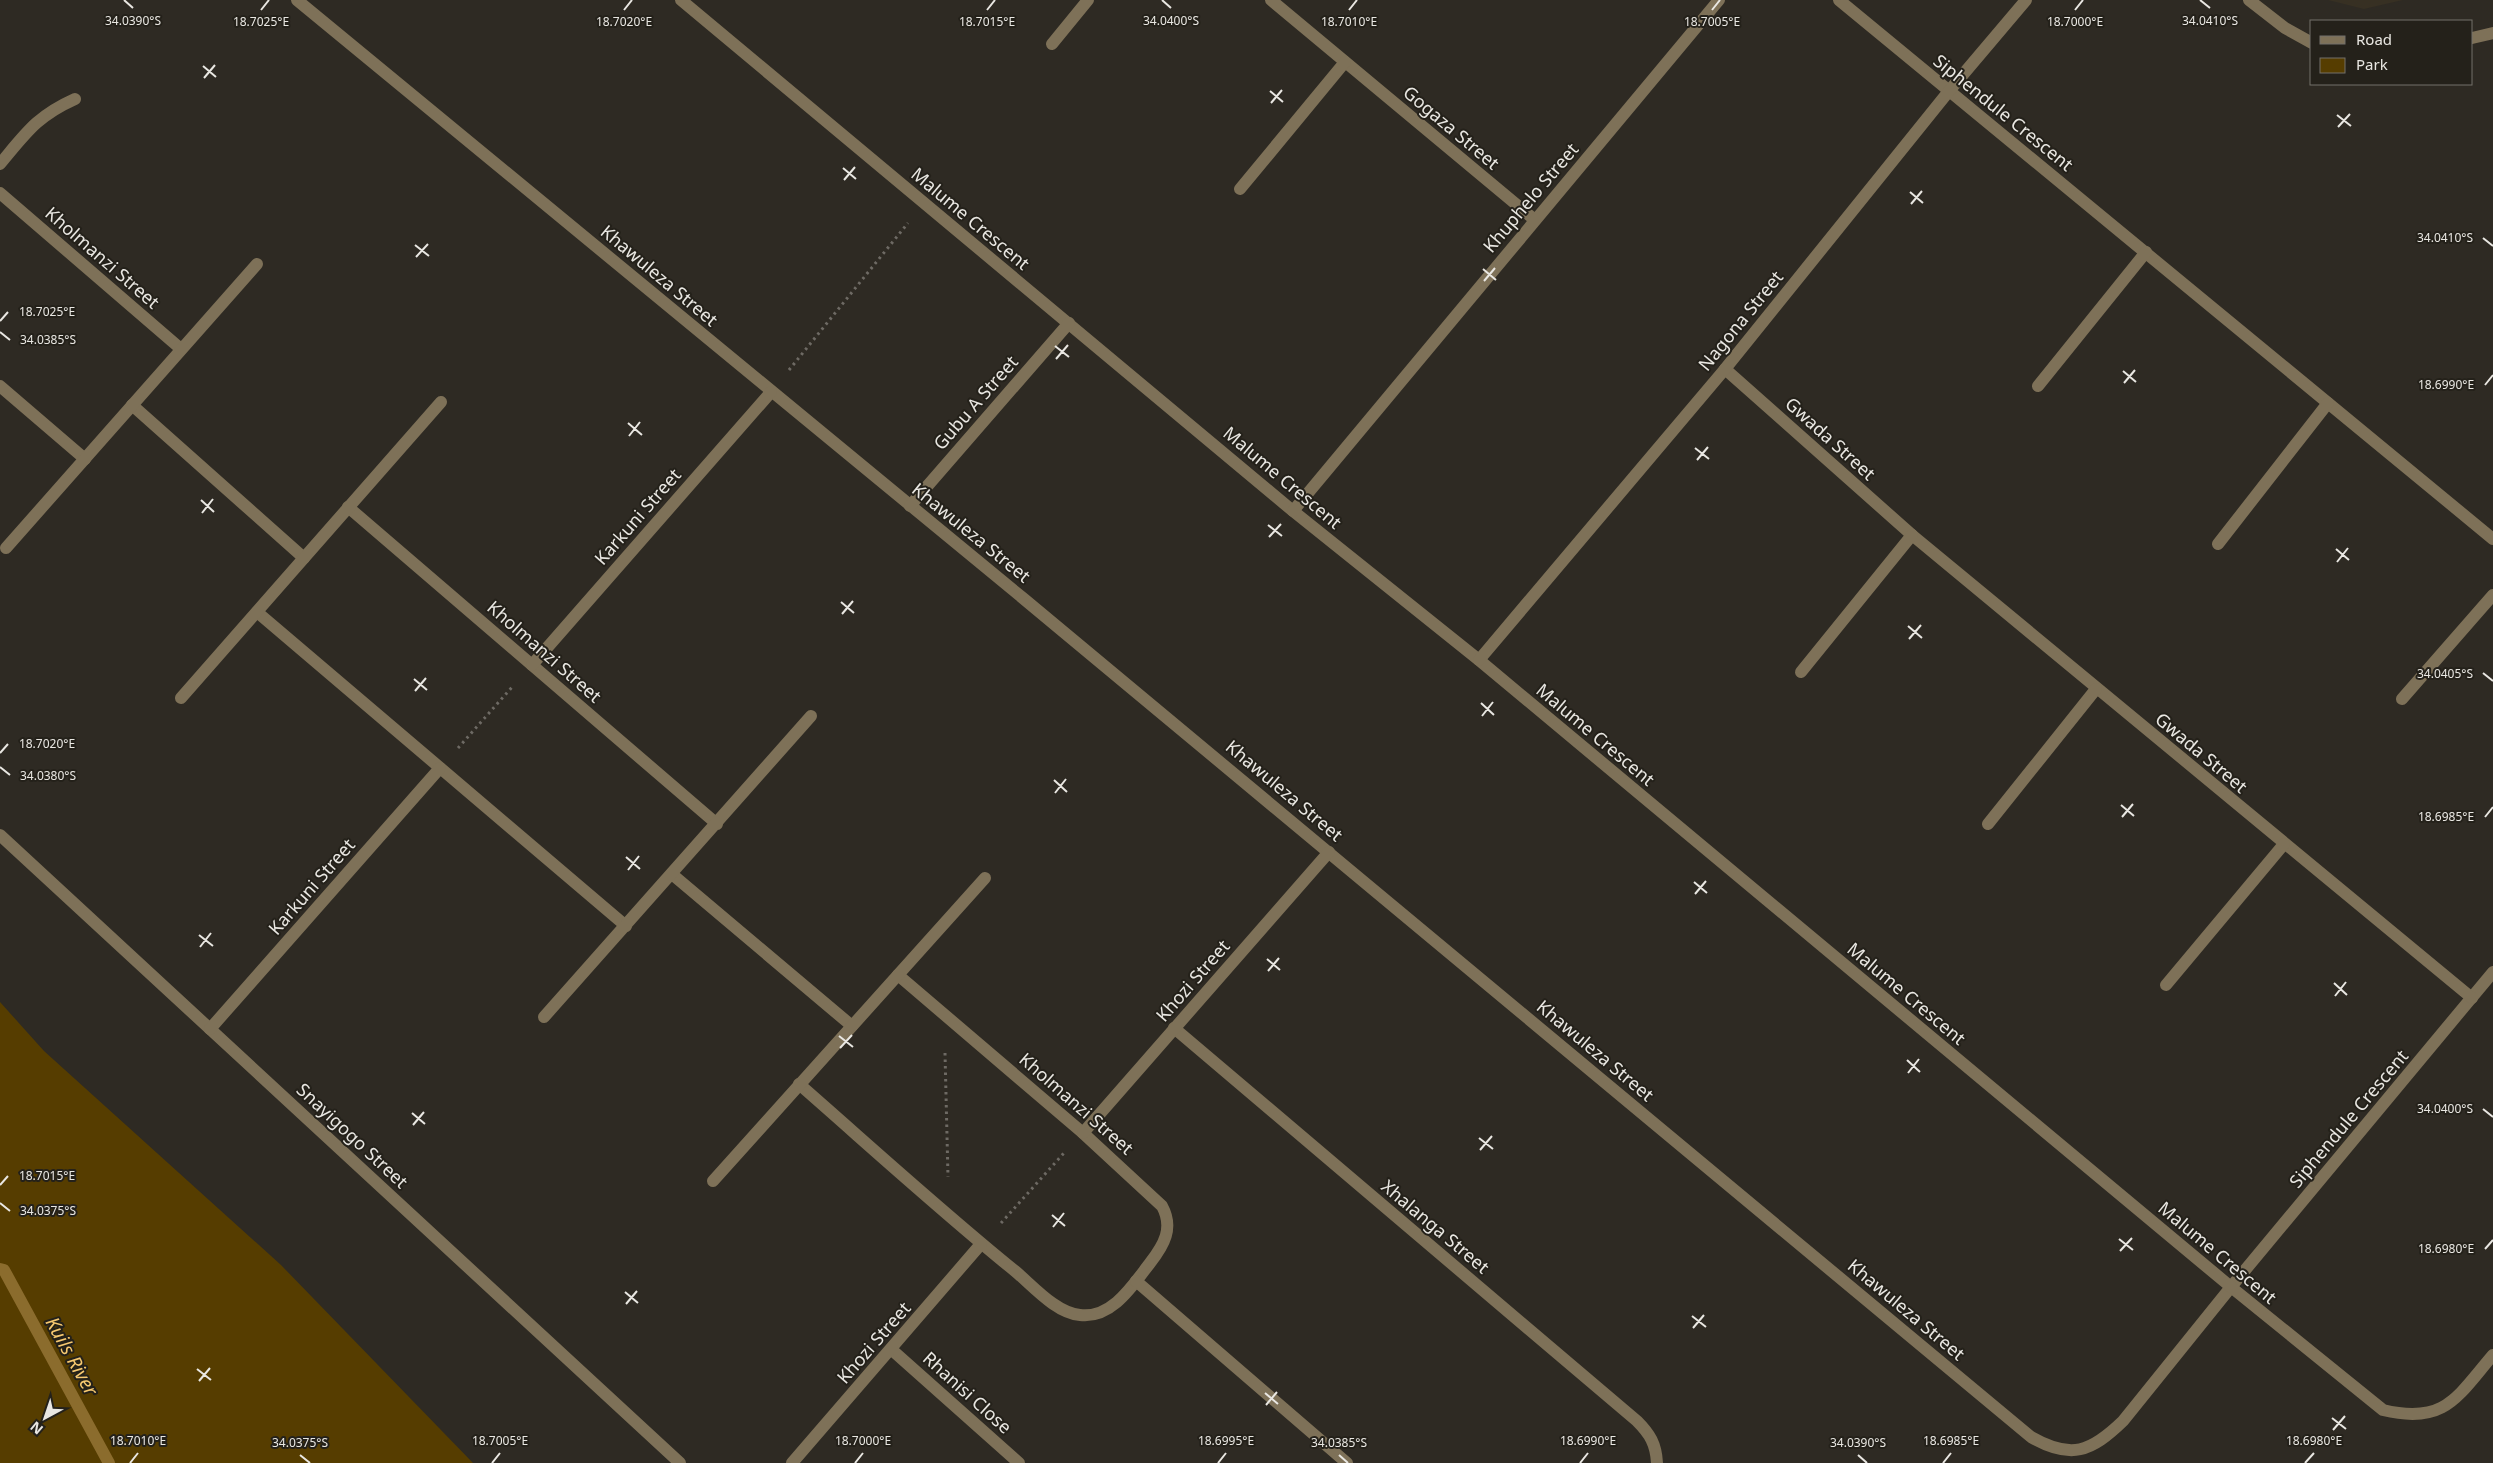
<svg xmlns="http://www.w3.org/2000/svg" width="2493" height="1463" viewBox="0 0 2493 1463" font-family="'Noto Sans',sans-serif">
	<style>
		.built { fill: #373023 }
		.green { fill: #563d00 }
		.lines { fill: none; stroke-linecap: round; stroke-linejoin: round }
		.stream { stroke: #8b6c2d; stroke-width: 12 }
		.path { stroke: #6e6a64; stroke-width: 3; stroke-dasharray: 2.5 4; stroke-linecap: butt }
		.minor { stroke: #7e7158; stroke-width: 12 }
		.ticks { fill: none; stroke: #e9e7e2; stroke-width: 2 }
		.labels { text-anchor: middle; stroke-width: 4; stroke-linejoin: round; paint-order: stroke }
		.street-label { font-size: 18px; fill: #e9e7e2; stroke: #24211a }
		.water-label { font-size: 19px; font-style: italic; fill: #f7c970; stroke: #24211a }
		.ticks-label { font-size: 12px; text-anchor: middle; fill: #e9e7e2; stroke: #24211a; stroke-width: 4; stroke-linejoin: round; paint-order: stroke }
	</style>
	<rect width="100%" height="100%" fill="#2e2a23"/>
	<path class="built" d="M2328,0H2403L2364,9Z"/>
	<path class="green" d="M0,1002L44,1051L281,1265L473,1463H0Z"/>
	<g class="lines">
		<path class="stream" d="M0,1269L4,1270L109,1463"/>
		<g class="path">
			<path d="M789,370L908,223"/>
			<path d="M458,748L513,686"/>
			<path d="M945,1053L948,1177"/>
			<path d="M1001,1223L1064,1153"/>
		</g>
		<g class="minor">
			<path d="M297,0L1024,599L2031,1437C2071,1460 2091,1452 2123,1421L2231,1287L2493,972"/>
			<path d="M681,0L1293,511L1479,660L2231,1287L2383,1410C2445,1425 2457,1397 2493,1355"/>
			<path d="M1271,0L1535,220"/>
			<path d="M1839,0L2493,539"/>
			<path d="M2249,0L2285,28L2312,43"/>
			<path d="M2472,38L2493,33"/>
			<path d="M1052,44L1088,0"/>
			<path d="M0,164C26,133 37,116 75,99"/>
			<path d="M1240,189L1345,62"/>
			<path d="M0,193L181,349"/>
			<path d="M1725,369L1912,535L2472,998"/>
			<path d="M0,386L85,459"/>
			<path d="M2038,386L2146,252"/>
			<path d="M132,405L304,558"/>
			<path d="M910,506L1069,323"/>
			<path d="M348,507L717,824"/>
			<path d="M1293,511L1719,0"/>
			<path d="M2218,544L2328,403"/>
			<path d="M6,548L257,264"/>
			<path d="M257,612L626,926"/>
			<path d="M1479,660L1725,369L1949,91L2026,0"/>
			<path d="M532,665L771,392"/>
			<path d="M1801,672L1912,535"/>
			<path d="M181,698L441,402"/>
			<path d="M2402,699L2493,595"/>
			<path d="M1988,824L2096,689"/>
			<path d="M0,835L680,1463"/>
			<path d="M673,875L852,1026"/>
			<path d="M2166,985L2284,844"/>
			<path d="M544,1017L811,716"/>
			<path d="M1174,1028L1637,1421C1650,1434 1656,1444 1657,1463"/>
			<path d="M210,1029L440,768"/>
			<path d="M799,1084C871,1147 941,1211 1015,1271C1033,1286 1056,1313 1080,1315C1112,1319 1133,1285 1150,1263C1164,1245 1174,1228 1162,1206L1083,1133L898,975"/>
			<path d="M1083,1133L1329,852"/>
			<path d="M713,1181L985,878"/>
			<path d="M1136,1281L1347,1463"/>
			<path d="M892,1350L1019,1463"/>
			<path d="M792,1463L981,1244"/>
		</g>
	</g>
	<path class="ticks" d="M124,0L133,8M1162,0L1171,8M2200,0L2210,8M261,10L269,0M624,10L632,0M987,10L995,0M1349,10L1357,0M1712,10L1720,0M2075,10L2083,0M203,66L216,77M204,78L215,65M1270,91L1283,102M1271,103L1282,90M2337,115L2351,126M2338,127L2350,114M843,168L856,179M844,180L855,167M1910,192L1923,203M1911,204L1922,191M2483,238L2493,246M415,245L429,256M416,257L428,244M1483,269L1496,280M1484,281L1495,268M0,321L8,312M0,332L10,340M1055,346L1069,357M1056,359L1068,345M2123,371L2136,382M2124,383L2135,370M2485,385L2493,375M628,423L642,435M629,436L640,422M1695,448L1709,459M1697,460L1708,447M201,500L214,512M202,513L213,499M1268,525L1282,536M1269,537L1281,524M2336,549L2349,560M2337,562L2348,548M841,602L854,613M842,614L853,601M1908,626L1922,638M1909,639L1921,625M2483,673L2493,681M414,679L427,690M415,691L426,678M1481,703L1494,715M1482,716L1493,702M0,753L8,744M0,767L10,775M1054,780L1067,792M1055,793L1066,779M2121,805L2134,816M2122,817L2133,804M2485,817L2493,807M626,857L640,869M628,870L639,856M1694,882L1707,893M1695,894L1706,881M199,935L213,946M200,947L211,933M1267,959L1280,970M1268,971L1279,958M2334,983L2347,995M2335,996L2346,982M839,1036L853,1047M840,1048L852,1035M1907,1060L1920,1072M1908,1073L1919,1059M2483,1109L2493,1117M412,1113L425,1124M413,1125L424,1112M1479,1138L1493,1149M1480,1150L1492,1136M0,1185L8,1176M0,1203L10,1211M1052,1215L1065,1226M1053,1227L1064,1213M2119,1239L2133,1250M2485,1249L2493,1240M2120,1251L2132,1238M625,1292L638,1303M626,1304L637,1291M1692,1316L1706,1327M1693,1328L1704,1315M197,1369L211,1380M199,1381L210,1368M1265,1393L1278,1404M1266,1405L1277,1392M2332,1418L2346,1429M2333,1430L2345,1416M300,1455L310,1463M1339,1455L1348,1463M1858,1455L1867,1463M130,1463L138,1453M492,1463L500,1453M855,1463L863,1453M1218,1463L1226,1453M1580,1463L1588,1453M1943,1463L1951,1453M2305,1463L2314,1453"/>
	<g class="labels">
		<g class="street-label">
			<text transform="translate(2003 113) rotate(39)" y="6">Siphendule Crescent</text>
			<text transform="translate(1451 128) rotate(40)" y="6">Gogaza Street</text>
			<text transform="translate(1531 198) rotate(-50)" y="6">Khuphelo Street</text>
			<text transform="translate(970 219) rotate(40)" y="6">Malume Crescent</text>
			<text transform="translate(102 258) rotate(41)" y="6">Kholmanzi Street</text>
			<text transform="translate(659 276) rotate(40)" y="6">Khawuleza Street</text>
			<text transform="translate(1741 321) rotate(-51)" y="6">Nagona Street</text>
			<text transform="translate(976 403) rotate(-49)" y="6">Gubu A Street</text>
			<text transform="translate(1830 439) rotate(42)" y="6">Gwada Street</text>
			<text transform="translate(1282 478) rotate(40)" y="6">Malume Crescent</text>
			<text transform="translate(638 517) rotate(-49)" y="6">Karkuni Street</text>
			<text transform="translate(971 533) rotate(39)" y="6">Khawuleza Street</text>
			<text transform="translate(544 652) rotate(41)" y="6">Kholmanzi Street</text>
			<text transform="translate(1595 735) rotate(40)" y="6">Malume Crescent</text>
			<text transform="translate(2201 753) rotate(40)" y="6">Gwada Street</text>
			<text transform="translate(1284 791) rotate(40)" y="6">Khawuleza Street</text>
			<text transform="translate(312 887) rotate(-49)" y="6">Karkuni Street</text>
			<text transform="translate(1193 981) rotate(-49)" y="6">Khozi Street</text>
			<text transform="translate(1906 994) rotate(40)" y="6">Malume Crescent</text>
			<text transform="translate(1595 1051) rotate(40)" y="6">Khawuleza Street</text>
			<text transform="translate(1076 1104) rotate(41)" y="6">Kholmanzi Street</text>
			<text transform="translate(2349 1119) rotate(-50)" y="6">Siphendule Crescent</text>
			<text transform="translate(352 1136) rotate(43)" y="6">Snayigogo Street</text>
			<text transform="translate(1435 1227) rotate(40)" y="6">Xhalanga Street</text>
			<text transform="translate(2217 1253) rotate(40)" y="6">Malume Crescent</text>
			<text transform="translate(1906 1310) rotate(40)" y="6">Khawuleza Street</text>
			<text transform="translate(874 1343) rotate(-49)" y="6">Khozi Street</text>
			<text transform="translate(967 1393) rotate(42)" y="6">Rhanisi Close</text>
		</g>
		<g class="water-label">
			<text transform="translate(72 1356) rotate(61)" y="7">Kuils River</text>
		</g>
	</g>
	<g class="ticks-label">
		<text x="2210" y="25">34.0410°S</text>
		<text x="133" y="25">34.0390°S</text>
		<text x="1171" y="25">34.0400°S</text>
		<text x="261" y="26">18.7025°E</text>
		<text x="624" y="26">18.7020°E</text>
		<text x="987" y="26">18.7015°E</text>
		<text x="1349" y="26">18.7010°E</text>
		<text x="1712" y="26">18.7005°E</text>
		<text x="2075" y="26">18.7000°E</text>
		<text x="2445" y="242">34.0410°S</text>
		<text x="47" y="316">18.7025°E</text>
		<text x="48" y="344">34.0385°S</text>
		<text x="2446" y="389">18.6990°E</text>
		<text x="2445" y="678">34.0405°S</text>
		<text x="47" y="748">18.7020°E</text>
		<text x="48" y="780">34.0380°S</text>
		<text x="2446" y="821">18.6985°E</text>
		<text x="2445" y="1113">34.0400°S</text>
		<text x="47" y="1180">18.7015°E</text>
		<text x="48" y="1215">34.0375°S</text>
		<text x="2446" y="1253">18.6980°E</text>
		<text x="138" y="1445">18.7010°E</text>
		<text x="500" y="1445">18.7005°E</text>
		<text x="863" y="1445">18.7000°E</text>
		<text x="1226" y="1445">18.6995°E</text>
		<text x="1588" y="1445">18.6990°E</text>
		<text x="1951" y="1445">18.6985°E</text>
		<text x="2314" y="1445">18.6980°E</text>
		<text x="300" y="1447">34.0375°S</text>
		<text x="1339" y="1447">34.0385°S</text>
		<text x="1858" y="1447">34.0390°S</text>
	</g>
	<rect x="2310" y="20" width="162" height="65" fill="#24211a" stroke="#73706a"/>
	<rect x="2320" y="36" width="25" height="8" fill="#7e7158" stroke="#73706a"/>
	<text x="2356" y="45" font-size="15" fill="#e9e7e2">Road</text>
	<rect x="2320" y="58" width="25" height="15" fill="#563d00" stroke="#73706a"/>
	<text x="2356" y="70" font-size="15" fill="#e9e7e2">Park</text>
	<g transform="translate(45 1418) rotate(220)" stroke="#24211a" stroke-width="4" paint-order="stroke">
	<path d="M0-4L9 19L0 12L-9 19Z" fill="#e9e7e2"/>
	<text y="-8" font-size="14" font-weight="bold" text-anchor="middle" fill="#e9e7e2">N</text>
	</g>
</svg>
